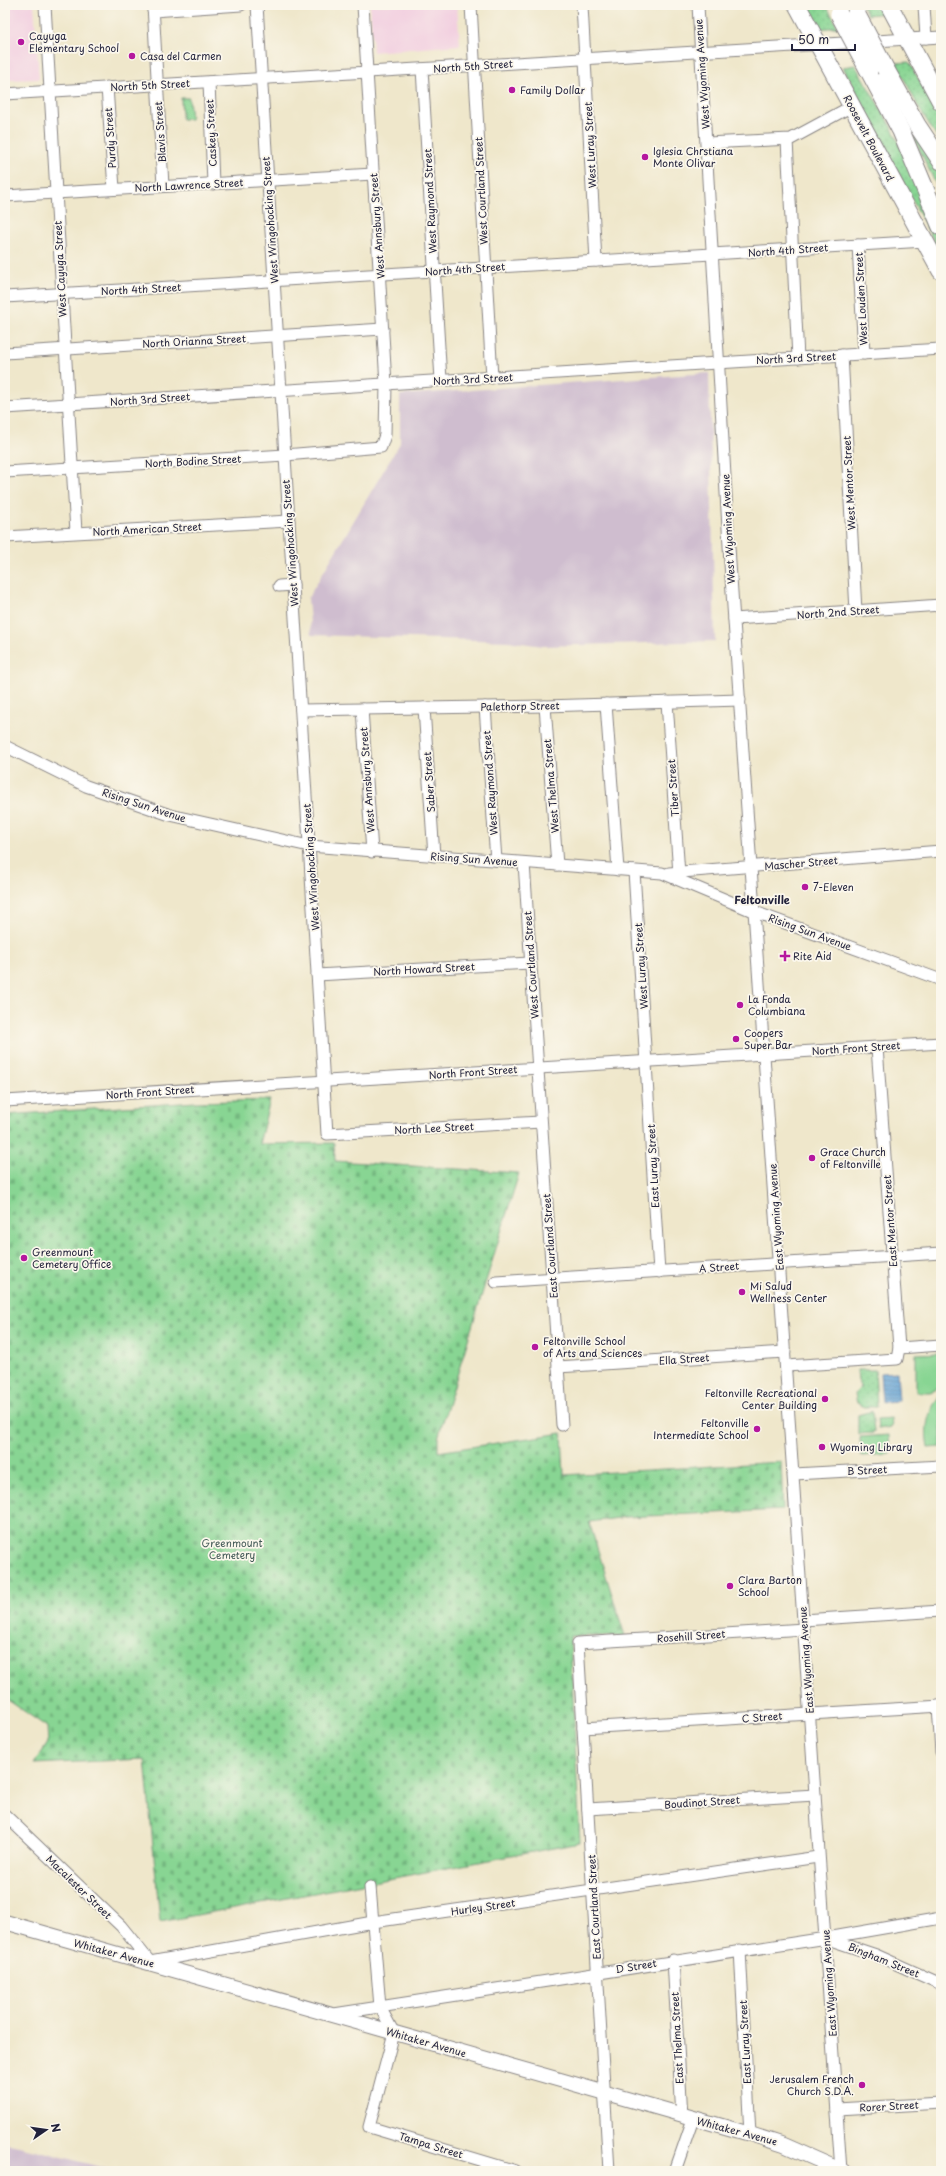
<svg xmlns="http://www.w3.org/2000/svg" width="946" height="2176" viewBox="0 0 946 2176" font-family="'Playpen Sans',sans-serif">
	<style>
		.built { fill: #f2cfe0 }
		.industrial { fill: #cfbdcf }
		.grass { fill: url(#grass-dots); stroke: #557c67 }
		.cemetery { fill: url(#cemetery-stones); stroke: #557c67 }
		.garden { fill: #88d593; stroke: #557c67 }
		.water { fill: url(#water-rules); stroke: #416187 }
		.lines { fill: none; stroke-linecap: round; stroke-linejoin: round }
		.minor-casing { stroke: #888483; stroke-width: 13 }
		.major-casing { stroke: #888483; stroke-width: 16 }
		.highway-casing { stroke: #888483; stroke-width: 19 }
		.minor { stroke: #fff; stroke-width: 11 }
		.major { stroke: #fff; stroke-width: 14 }
		.highway { stroke: #fff; stroke-width: 17 }
		.highway-bridge-casing { stroke: #888483; stroke-width: 19; stroke-linecap: butt }
		.highway-bridge { stroke: #fff; stroke-width: 17 }
		.poi-dot { fill: #b5179e; stroke: #fbf7ec; stroke-width: 1.5 }
		.labels { text-anchor: middle; stroke-width: 3.5; stroke-linejoin: round; paint-order: stroke }
		.poi-label { font-size: 10px; fill: #22223b; stroke: #fbf7ec; text-anchor: start }
		.street-label { font-size: 10px; fill: #22223b; stroke: #fbf7ec }
		.park-label { font-size: 10px; fill: #415855; stroke: #fbf7ec }
		.neighbourhood-label { font-size: 11px; font-weight: bold; fill: #22223b; stroke: #fbf7ec }
	</style>
	<defs>
		<pattern id="grass-dots" width="8" height="8" patternUnits="userSpaceOnUse"><rect width="8" height="8" fill="#88d593"/><path d="M2 2h.1M6 6h.1" fill="none" stroke="#75b780" stroke-width="1.8" stroke-linecap="round"/></pattern>
		<pattern id="cemetery-stones" width="16" height="16" patternUnits="userSpaceOnUse"><rect width="16" height="16" fill="#88d593"/><path d="M2 7V4a2 2 0 0 1 4 0v3zM10 15v-3a2 2 0 0 1 4 0v3z" fill="#75b780"/></pattern>
		<pattern id="water-rules" width="6" height="5" patternUnits="userSpaceOnUse"><rect width="6" height="5" fill="#60a0d3"/><path d="M0 2.5h6" fill="none" stroke="#4f82ac"/></pattern>
	</defs>
	<rect width="100%" height="100%" fill="#fbf7ec"/>
	<filter id="ink" filterUnits="userSpaceOnUse"><feTurbulence type="fractalNoise" baseFrequency=".025" numOctaves="2"/><feDisplacementMap in="SourceGraphic" scale="8" xChannelSelector="R" yChannelSelector="G"/><feConvolveMatrix kernelMatrix="1 2 1 2 8 2 1 2 1" color-interpolation-filters="sRGB"/></filter>
	<filter id="wash" filterUnits="userSpaceOnUse"><feTurbulence type="fractalNoise" baseFrequency=".012" numOctaves="4" result="noise"/><feDisplacementMap in="SourceGraphic" scale="16" xChannelSelector="R" yChannelSelector="G"/><feGaussianBlur stdDeviation="0.9" result="paint"/><feColorMatrix in="noise" values="0 0 0 0 0 0 0 0 0 0 0 0 0 0 0 0 0 1.4 0 .05"/><feComposite in="paint" operator="in"/></filter>
	<g filter="url(#wash)">
		<rect width="100%" height="100%" fill="#efe7cb"/>
		<g class="built">
			<path d="M5,5H34L39,79L5,80Z"/>
			<path d="M370,5H457L460,45L373,52Z"/>
		</g>
		<g class="industrial">
			<path d="M709,373L715,641L543,646L508,641L311,635L308,598L400,443V395Z"/>
			<path d="M5,2143L23,2147L116,2171H5Z"/>
		</g>
		<g class="grass">
			<path d="M807,5H826L838,27L819,29Z"/>
			<path d="M862,5H882L886,13L868,15Z"/>
			<path d="M909,62L941,119V143L920,110L896,63Z"/>
			<path d="M855,65L893,130L941,242V255L843,67Z"/>
			<path d="M894,96L941,172V195Z"/>
			<path d="M857,1370H875L877,1407H865L857,1403L855,1394L861,1386L858,1381Z"/>
			<path d="M872,1411L874,1433L858,1434V1415Z"/>
		</g>
		<path class="cemetery" d="M270,1100L259,1144L334,1143L335,1161L519,1173L438,1438V1452L562,1433L564,1475L781,1462L783,1510L626,1517L589,1522L625,1636H570L580,1843L160,1922L145,1759L34,1764L48,1743L47,1727L5,1698V1115L196,1102Z"/>
		<g class="garden">
			<path d="M181,98H189L191,119H182Z"/>
			<path d="M941,1353V1388L930,1392H916V1354Z"/>
			<path d="M941,1394V1447L928,1448C924,1428 928,1410 941,1394Z"/>
			<path d="M891,1418L892,1427L878,1429L877,1419Z"/>
			<path d="M889,1435L890,1454L861,1456L860,1437Z"/>
		</g>
		<path class="water" d="M897,1372L899,1401L882,1402L880,1373Z"/>
	</g>
	<g filter="url(#ink)">
		<g class="lines">
			<g class="minor-casing">
				<g id="minor">
					<path d="M45,5L76,532"/>
					<path d="M153,5L163,186"/>
					<path d="M257,5L327,1134L541,1122"/>
					<path d="M471,5L492,378"/>
					<path d="M582,5L596,261"/>
					<path d="M698,5L730,563L841,2171"/>
					<path d="M924,5L926,38"/>
					<path d="M153,11L241,5"/>
					<path d="M422,69L441,380"/>
					<path d="M209,82L213,184"/>
					<path d="M107,87L114,189"/>
					<path d="M5,94L941,37"/>
					<path d="M787,140L798,358"/>
					<path d="M707,143L791,139L852,106"/>
					<path d="M5,196L373,174"/>
					<path d="M858,245L864,354"/>
					<path d="M5,297L925,241"/>
					<path d="M5,353L383,329"/>
					<path d="M842,355L856,611"/>
					<path d="M5,408L941,349"/>
					<path d="M5,472L285,455L381,447L385,435L386,384L363,5"/>
					<path d="M5,537L289,521"/>
					<path d="M279,586L293,585"/>
					<path d="M734,619L941,605"/>
					<path d="M667,702L679,874"/>
					<path d="M606,704L618,870"/>
					<path d="M545,706L557,865"/>
					<path d="M485,707L496,860"/>
					<path d="M424,708L434,856"/>
					<path d="M362,709L372,852"/>
					<path d="M301,710L545,706L740,700"/>
					<path d="M5,746L86,786L170,815L309,846L662,873L755,912L941,980"/>
					<path d="M524,863L562,1425"/>
					<path d="M634,871L659,1272"/>
					<path d="M669,873L941,851"/>
					<path d="M317,975L530,963"/>
					<path d="M5,1101L941,1043"/>
					<path d="M496,1282L941,1253"/>
					<path d="M899,1348L941,1345"/>
					<path d="M786,1366L897,1359L899,1348L877,1047"/>
					<path d="M558,1367L785,1352"/>
					<path d="M794,1474L941,1466"/>
					<path d="M803,1620L941,1611"/>
					<path d="M938,1706L941,1752"/>
					<path d="M583,1728L941,1706"/>
					<path d="M588,1809L815,1795"/>
					<path d="M5,1815L121,1926L150,1962L373,1922L818,1857"/>
					<path d="M370,1887L380,2007L394,2033L369,2127L516,2171"/>
					<path d="M828,1939L876,1955L941,1984"/>
					<path d="M740,1950L750,2134"/>
					<path d="M673,1960L682,2116"/>
					<path d="M334,2014L826,1938L941,1918"/>
					<path d="M837,2109L941,2103"/>
					<path d="M609,2171L578,1643L804,1629"/>
					<path d="M675,2171L693,2119"/>
				</g>
			</g>
			<g class="major-casing">
				<path id="major" d="M5,1922L750,2134L784,2145L843,2171"/>
			</g>
			<g class="highway-casing">
				<g id="highway">
					<path d="M797,5L941,271"/>
					<path d="M889,5L941,102"/>
					<path d="M886,70L917,125L941,161"/>
					<path d="M869,71L901,131L941,227"/>
				</g>
			</g>
			<use href="#minor" class="minor"/>
			<use href="#major" class="major"/>
			<use href="#highway" class="highway"/>
			<g class="highway-bridge-casing">
				<g id="highway-bridge">
					<path d="M856,13L886,70"/>
					<path d="M839,14L869,71"/>
				</g>
			</g>
			<use href="#highway-bridge" class="highway-bridge"/>
		</g>
	</g>
	<g class="poi-dot">
		<circle cx="21" cy="42" r="4"/>
		<circle cx="132" cy="56" r="4"/>
		<circle cx="512" cy="90" r="4"/>
		<circle cx="645" cy="157" r="4"/>
		<circle cx="805" cy="887" r="4"/>
		<path d="M783 950h4v4h4v4h-4v4h-4v-4h-4v-4h4z"/>
		<circle cx="740" cy="1005" r="4"/>
		<circle cx="736" cy="1039" r="4"/>
		<circle cx="812" cy="1158" r="4"/>
		<circle cx="24" cy="1258" r="4"/>
		<circle cx="742" cy="1292" r="4"/>
		<circle cx="535" cy="1347" r="4"/>
		<circle cx="825" cy="1399" r="4"/>
		<circle cx="757" cy="1429" r="4"/>
		<circle cx="822" cy="1447" r="4"/>
		<circle cx="730" cy="1586" r="4"/>
		<circle cx="862" cy="2085" r="4"/>
	</g>
	<g class="labels">
		<g class="poi-label">
			<text x="29" y="40">Cayuga<tspan x="29" dy="12">Elementary School</tspan></text>
			<text x="140" y="60">Casa del Carmen</text>
			<text x="520" y="94">Family Dollar</text>
			<text x="653" y="155">Iglesia Chrstiana<tspan x="653" dy="12">Monte Olivar</tspan></text>
			<text x="813" y="891">7-Eleven</text>
			<text x="793" y="960">Rite Aid</text>
			<text x="748" y="1003">La Fonda<tspan x="748" dy="12">Columbiana</tspan></text>
			<text x="744" y="1037">Coopers<tspan x="744" dy="12">Super Bar</tspan></text>
			<text x="820" y="1156">Grace Church<tspan x="820" dy="12">of Feltonville</tspan></text>
			<text x="32" y="1256">Greenmount<tspan x="32" dy="12">Cemetery Office</tspan></text>
			<text x="750" y="1290">Mi Salud<tspan x="750" dy="12">Wellness Center</tspan></text>
			<text x="543" y="1345">Feltonville School<tspan x="543" dy="12">of Arts and Sciences</tspan></text>
			<text x="817" y="1397" text-anchor="end">Feltonville Recreational<tspan x="817" dy="12">Center Building</tspan></text>
			<text x="749" y="1427" text-anchor="end">Feltonville<tspan x="749" dy="12">Intermediate School</tspan></text>
			<text x="830" y="1451">Wyoming Library</text>
			<text x="738" y="1584">Clara Barton<tspan x="738" dy="12">School</tspan></text>
			<text x="854" y="2083" text-anchor="end">Jerusalem French<tspan x="854" dy="12">Church S.D.A.</tspan></text>
		</g>
		<g class="street-label">
			<text transform="translate(473 66) rotate(-4)" y="4">North 5th Street</text>
			<text transform="translate(702 74) rotate(-94)" y="4">West Wyoming Avenue</text>
			<text transform="translate(150 85) rotate(-3)" y="4">North 5th Street</text>
			<text transform="translate(160 132) rotate(-94)" y="4">Blavis Street</text>
			<text transform="translate(211 133) rotate(-93)" y="4">Caskey Street</text>
			<text transform="translate(110 138) rotate(-94)" y="4">Purdy Street</text>
			<text transform="translate(869 138) rotate(62)" y="4">Roosevelt Boulevard</text>
			<text transform="translate(590 145) rotate(-93)" y="4">West Luray Street</text>
			<text transform="translate(189 185) rotate(-3)" y="4">North Lawrence Street</text>
			<text transform="translate(481 191) rotate(-93)" y="4">West Courtland Street</text>
			<text transform="translate(430 201) rotate(-93)" y="4">West Raymond Street</text>
			<text transform="translate(270 220) rotate(-94)" y="4">West Wingohocking Street</text>
			<text transform="translate(377 226) rotate(-94)" y="4">West Annsbury Street</text>
			<text transform="translate(788 250) rotate(-4)" y="4">North 4th Street</text>
			<text transform="translate(60 269) rotate(-93)" y="4">West Cayuga Street</text>
			<text transform="translate(465 269) rotate(-4)" y="4">North 4th Street</text>
			<text transform="translate(141 289) rotate(-3)" y="4">North 4th Street</text>
			<text transform="translate(861 299) rotate(-93)" y="4">West Louden Street</text>
			<text transform="translate(194 341) rotate(-3)" y="4">North Orianna Street</text>
			<text transform="translate(796 358) rotate(-3)" y="4">North 3rd Street</text>
			<text transform="translate(473 379) rotate(-3)" y="4">North 3rd Street</text>
			<text transform="translate(150 399) rotate(-4)" y="4">North 3rd Street</text>
			<text transform="translate(193 461) rotate(-3)" y="4">North Bodine Street</text>
			<text transform="translate(849 483) rotate(-93)" y="4">West Mentor Street</text>
			<text transform="translate(147 529) rotate(-3)" y="4">North American Street</text>
			<text transform="translate(728 529) rotate(-93)" y="4">West Wyoming Avenue</text>
			<text transform="translate(290 543) rotate(-94)" y="4">West Wingohocking Street</text>
			<text transform="translate(838 612) rotate(-4)" y="4">North 2nd Street</text>
			<text transform="translate(520 706) rotate(-1)" y="4">Palethorp Street</text>
			<text transform="translate(367 780) rotate(-94)" y="4">West Annsbury Street</text>
			<text transform="translate(429 782) rotate(-94)" y="4">Saber Street</text>
			<text transform="translate(490 783) rotate(-94)" y="4">West Raymond Street</text>
			<text transform="translate(551 786) rotate(-95)" y="4">West Thelma Street</text>
			<text transform="translate(673 788) rotate(-94)" y="4">Tiber Street</text>
			<text transform="translate(144 805) rotate(18)" y="4">Rising Sun Avenue</text>
			<text transform="translate(474 859) rotate(4)" y="4">Rising Sun Avenue</text>
			<text transform="translate(801 863) rotate(-5)" y="4">Mascher Street</text>
			<text transform="translate(311 867) rotate(-94)" y="4">West Wingohocking Street</text>
			<text transform="translate(810 932) rotate(20)" y="4">Rising Sun Avenue</text>
			<text transform="translate(531 965) rotate(-94)" y="4">West Courtland Street</text>
			<text transform="translate(641 966) rotate(-94)" y="4">West Luray Street</text>
			<text transform="translate(424 969) rotate(-3)" y="4">North Howard Street</text>
			<text transform="translate(856 1048) rotate(-4)" y="4">North Front Street</text>
			<text transform="translate(473 1072) rotate(-4)" y="4">North Front Street</text>
			<text transform="translate(150 1092) rotate(-4)" y="4">North Front Street</text>
			<text transform="translate(434 1128) rotate(-3)" y="4">North Lee Street</text>
			<text transform="translate(653 1166) rotate(-93)" y="4">East Luray Street</text>
			<text transform="translate(776 1217) rotate(-94)" y="4">East Wyoming Avenue</text>
			<text transform="translate(890 1221) rotate(-94)" y="4">East Mentor Street</text>
			<text transform="translate(550 1246) rotate(-94)" y="4">East Courtland Street</text>
			<text transform="translate(719 1267) rotate(-4)" y="4">A Street</text>
			<text transform="translate(684 1359) rotate(-4)" y="4">Ella Street</text>
			<text transform="translate(867 1470) rotate(-3)" y="4">B Street</text>
			<text transform="translate(691 1636) rotate(-4)" y="4">Rosehill Street</text>
			<text transform="translate(806 1660) rotate(-94)" y="4">East Wyoming Avenue</text>
			<text transform="translate(762 1717) rotate(-4)" y="4">C Street</text>
			<text transform="translate(702 1802) rotate(-4)" y="4">Boudinot Street</text>
			<text transform="translate(79 1887) rotate(44)" y="4">Macalester Street</text>
			<text transform="translate(483 1907) rotate(-8)" y="4">Hurley Street</text>
			<text transform="translate(594 1907) rotate(-93)" y="4">East Courtland Street</text>
			<text transform="translate(114 1953) rotate(15)" y="4">Whitaker Avenue</text>
			<text transform="translate(884 1960) rotate(22)" y="4">Bingham Street</text>
			<text transform="translate(636 1966) rotate(-9)" y="4">D Street</text>
			<text transform="translate(829 1983) rotate(-94)" y="4">East Wyoming Avenue</text>
			<text transform="translate(677 2038) rotate(-93)" y="4">East Thelma Street</text>
			<text transform="translate(426 2042) rotate(16)" y="4">Whitaker Avenue</text>
			<text transform="translate(745 2042) rotate(-93)" y="4">East Luray Street</text>
			<text transform="translate(889 2106) rotate(-3)" y="4">Rorer Street</text>
			<text transform="translate(737 2131) rotate(15)" y="4">Whitaker Avenue</text>
			<text transform="translate(431 2145) rotate(17)" y="4">Tampa Street</text>
		</g>
		<g class="park-label">
			<text x="232" y="1547">Greenmount<tspan x="232" dy="12">Cemetery</tspan></text>
		</g>
		<g class="neighbourhood-label">
			<text x="762" y="904">Feltonville</text>
		</g>
	</g>
	<rect width="946" height="2176" fill="none" stroke="#fbf7ec" stroke-width="20"/>
	<g transform="translate(46 2130) rotate(77)" stroke="#fbf7ec" stroke-width="3" paint-order="stroke">
	<path d="M0-3L7 15L0 10L-7 15Z" fill="#22223b"/>
	<text y="-6" font-size="11" font-weight="bold" text-anchor="middle" fill="#22223b">N</text>
	</g>
	<path d="M792 44v6h63v-6" fill="none" stroke="#22223b" stroke-width="2"/>
	<text x="798" y="44" font-size="12" fill="#22223b" stroke="#fbf7ec" stroke-width="3" paint-order="stroke">50 m</text>
</svg>
